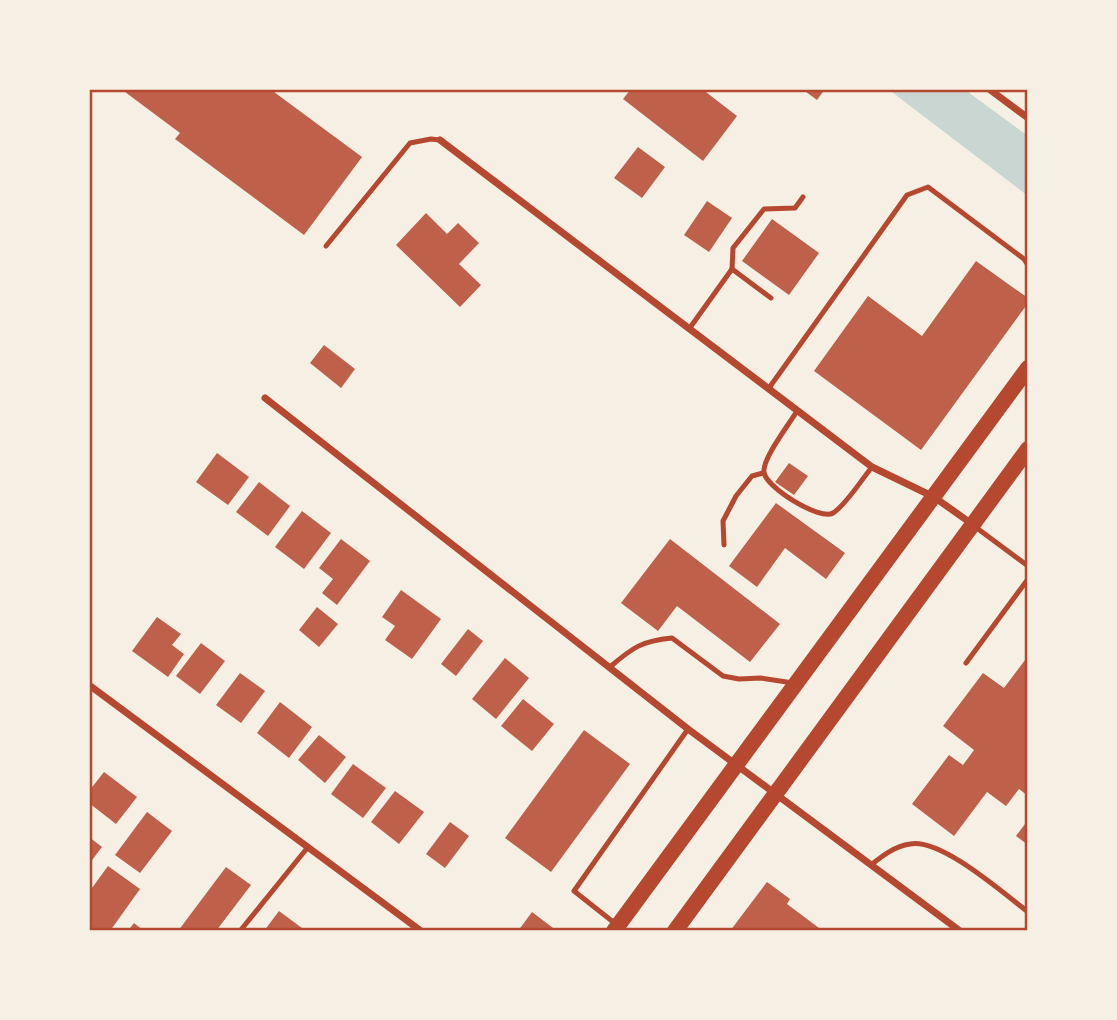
<svg xmlns="http://www.w3.org/2000/svg" width="1117" height="1020" viewBox="0 0 1117 1020" font-family="'IBM Plex Sans',sans-serif">
	<style>
		.water { fill: #c9d6d2 }
		.building { fill: #bf614a }
		.lines { fill: none; stroke-linecap: round; stroke-linejoin: round }
		.service { stroke: #b5482f; stroke-width: 5 }
		.minor { stroke: #b5482f; stroke-width: 7 }
		.primary { stroke: #b5482f; stroke-width: 16 }
		.neatline { fill: none; stroke: #b5482f; stroke-width: 2.5 }
	</style>
	<rect width="100%" height="100%" fill="#f6efe4"/>
	<path class="water" d="M888,89H964L1028,136V196Z"/>
	<g class="building">
		<path d="M121,89H270L362,157L304,235L175,139L180,133Z"/>
		<path d="M631,89H702L737,116L703,161L623,99Z"/>
		<path d="M802,89H825L817,100Z"/>
		<path d="M638,147L665,167L642,198L614,178Z"/>
		<path d="M707,201L732,218L709,252L684,235Z"/>
		<path d="M426,213L447,234L458,223L479,243L459,264L481,285L460,307L396,245Z"/>
		<path d="M772,219L819,253L789,295L742,261Z"/>
		<path d="M976,261L1028,298V303L921,450L814,371L868,296L922,336Z"/>
		<path d="M324,345L355,369L341,388L310,363Z"/>
		<path d="M217,453L249,477L228,505L196,482Z"/>
		<path d="M789,463L808,476L794,495L775,482Z"/>
		<path d="M259,482L290,506L268,536L236,512Z"/>
		<path d="M776,503L845,553L826,579L785,548L757,587L729,566Z"/>
		<path d="M302,511L331,533L304,569L275,547Z"/>
		<path d="M341,539L370,561L337,605L322,593L333,579L319,568Z"/>
		<path d="M670,539L780,624L750,662L677,606L658,631L621,603Z"/>
		<path d="M401,590L441,619L412,659L385,640L395,626L382,617Z"/>
		<path d="M317,607L338,624L319,647L299,630Z"/>
		<path d="M157,617L181,634L172,645L184,654L168,677L132,651Z"/>
		<path d="M468,629L483,641L456,676L441,664Z"/>
		<path d="M201,643L225,661L200,694L176,676Z"/>
		<path d="M1028,656V796L1019,789L1006,806L987,792L954,836L912,804L949,755L963,765L974,750L943,726L983,673L1004,688Z"/>
		<path d="M505,658L529,678L496,719L472,699Z"/>
		<path d="M240,673L265,691L241,723L216,705Z"/>
		<path d="M523,699L554,724L532,751L501,726Z"/>
		<path d="M280,702L312,727L289,758L257,733Z"/>
		<path d="M584,730L630,764L551,872L505,838Z"/>
		<path d="M319,735L346,757L325,783L298,760Z"/>
		<path d="M353,764L386,788L363,818L331,794Z"/>
		<path d="M104,772L137,797L116,824L89,803V791Z"/>
		<path d="M395,791L424,812L399,844L371,822Z"/>
		<path d="M147,812L172,831L140,873L115,855Z"/>
		<path d="M1028,820V845L1016,836Z"/>
		<path d="M450,822L469,836L445,868L426,854Z"/>
		<path d="M89,837L102,847L89,864Z"/>
		<path d="M108,866L140,889L110,931H89V892Z"/>
		<path d="M226,867L251,885L216,931H178Z"/>
		<path d="M767,882L790,899L787,904L823,931H730Z"/>
		<path d="M279,911L306,931H264Z"/>
		<path d="M532,912L557,931H518Z"/>
		<path d="M134,923L144,931H128Z"/>
	</g>
	<g class="lines">
		<g class="service">
			<path d="M326,246L410,143L431,139L440,140"/>
			<path d="M732,269L733,248L764,209L795,208L803,197"/>
			<path d="M689,329L732,269L771,298"/>
			<path d="M769,388L907,195L928,187L1024,259L1028,265"/>
			<path d="M797,411C790,423 762,459 764,472C765,487 820,521 833,513C846,505 862,479 872,467"/>
			<path d="M974,526L1028,566"/>
			<path d="M724,545L723,521L736,496L752,476L763,473"/>
			<path d="M966,663L1028,579"/>
			<path d="M610,667C633,647 642,641 672,638L723,676L739,679L761,678L793,683"/>
			<path d="M871,865C882,856 895,846 910,844C941,838 1003,893 1028,912"/>
			<path d="M617,925L574,891L688,729"/>
			<path d="M240,931L308,847"/>
		</g>
		<g class="minor">
			<path d="M989,89L1028,118"/>
			<path d="M440,140L872,467L934,497L972,524"/>
			<path d="M265,398L688,729L960,931"/>
			<path d="M89,685L421,931"/>
		</g>
		<g class="primary">
			<path d="M614,931L1028,368"/>
			<path d="M675,931L1028,449"/>
		</g>
	</g>
	<rect width="1117" height="1020" fill="none" stroke="#f6efe4" stroke-width="182"/>
	<rect x="91" y="91" width="935" height="838" class="neatline"/>
</svg>
